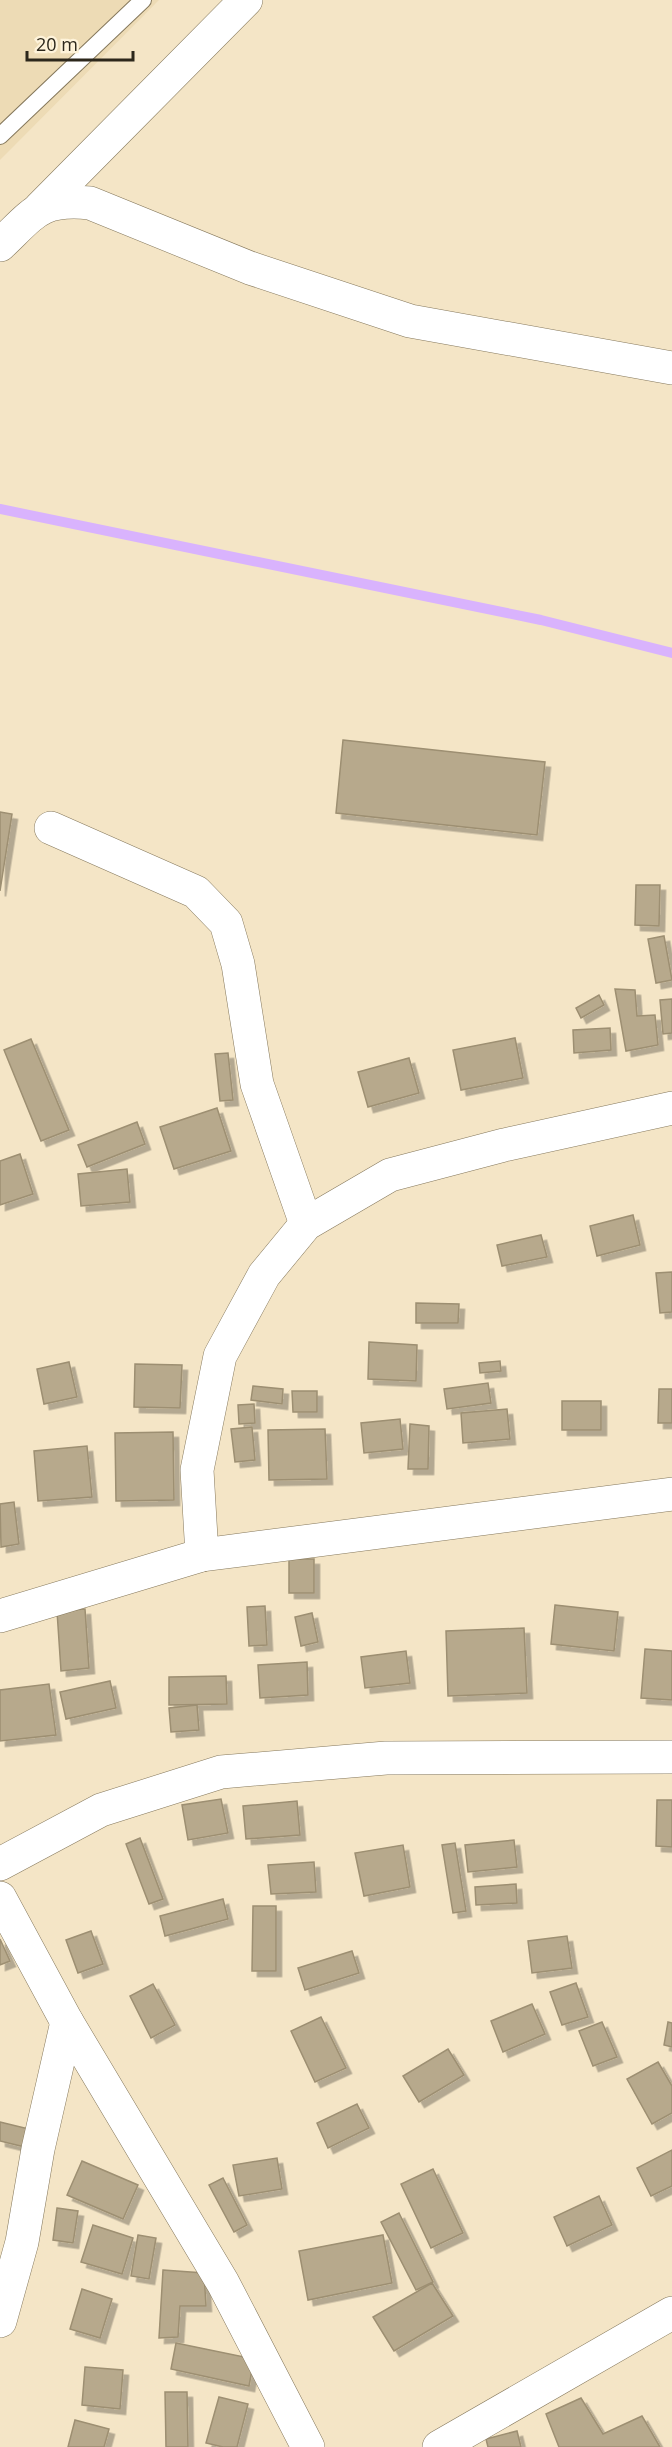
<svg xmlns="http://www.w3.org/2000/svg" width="672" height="2447" viewBox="0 0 672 2447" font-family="'Open Sans',sans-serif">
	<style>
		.built { fill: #eddbb5 }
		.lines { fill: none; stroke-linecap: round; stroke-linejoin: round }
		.stream { stroke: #d9b3fd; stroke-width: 10 }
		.building { fill: #b7a98c; stroke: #9d8f72; stroke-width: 1.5; filter: url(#shadow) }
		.lane-casing { stroke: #85785c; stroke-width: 18 }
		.street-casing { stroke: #85785c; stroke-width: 34 }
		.secondary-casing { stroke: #85785c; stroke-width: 34 }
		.lane { stroke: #fff; stroke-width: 16 }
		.street { stroke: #fff; stroke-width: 33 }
		.secondary { stroke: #fff; stroke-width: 33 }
	</style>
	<defs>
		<filter id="shadow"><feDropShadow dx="5.5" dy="5.5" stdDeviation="0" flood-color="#0004"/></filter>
	</defs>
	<rect width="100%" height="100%" fill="#f4e5c6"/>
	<path class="built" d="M0,0H159L0,160Z"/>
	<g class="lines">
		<path class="stream" d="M0,509L541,620L672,653"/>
	</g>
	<g class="building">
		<path d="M343,740L545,762L537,835L336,813Z"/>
		<path d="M0,812L12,814L0,891Z"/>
		<path d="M636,885H660L659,926L635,925Z"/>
		<path d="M664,936L672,980L656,983L648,939Z"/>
		<path d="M615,989L635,990L637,1016L655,1015L658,1045L626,1051Z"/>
		<path d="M599,995L604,1005L581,1018L576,1008Z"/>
		<path d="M672,999V1033L663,1034L660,1000Z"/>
		<path d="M610,1028L611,1050L574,1053L573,1030Z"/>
		<path d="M515,1038L523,1078L461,1090L453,1050Z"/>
		<path d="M31,1039L69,1130L41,1141L4,1050Z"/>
		<path d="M228,1053L233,1100L220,1101L215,1054Z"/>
		<path d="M409,1058L419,1093L368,1107L358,1072Z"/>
		<path d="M217,1108L231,1151L174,1169L160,1127Z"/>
		<path d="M137,1122L145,1144L87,1167L78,1145Z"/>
		<path d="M20,1154L33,1194L0,1205V1161Z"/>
		<path d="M127,1169L130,1202L81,1206L78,1174Z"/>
		<path d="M633,1215L640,1245L597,1256L590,1226Z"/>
		<path d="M541,1235L547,1257L502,1266L497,1245Z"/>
		<path d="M672,1272V1312L660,1313L656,1273Z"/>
		<path d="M416,1303L459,1304L458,1323H416Z"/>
		<path d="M369,1342L417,1345L416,1381L368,1379Z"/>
		<path d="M500,1361L501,1371L480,1373L479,1363Z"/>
		<path d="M69,1362L77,1397L44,1404L37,1369Z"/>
		<path d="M135,1364L182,1365L180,1408L134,1407Z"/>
		<path d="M488,1383L491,1403L447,1409L444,1389Z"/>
		<path d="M253,1386L283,1389L282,1404L251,1400Z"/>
		<path d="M659,1389H672V1423H658Z"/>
		<path d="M292,1391H317V1412H293Z"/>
		<rect x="562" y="1401" width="39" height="29"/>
		<path d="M254,1404L255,1423L239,1424L238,1405Z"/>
		<path d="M507,1409L510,1439L463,1443L461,1413Z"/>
		<path d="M400,1419L403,1449L364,1453L361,1423Z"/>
		<path d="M410,1424L429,1426L428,1469H408Z"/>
		<path d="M252,1427L255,1460L235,1462L231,1429Z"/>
		<path d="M325,1429L327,1479L269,1480L268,1430Z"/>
		<path d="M173,1432L174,1500L116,1501L115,1433Z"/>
		<path d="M87,1446L92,1497L38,1501L34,1451Z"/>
		<path d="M14,1502L19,1544L1,1547L0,1504Z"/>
		<rect x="289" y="1559" width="25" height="34"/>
		<path d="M555,1605L618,1612L614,1651L551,1644Z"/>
		<path d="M265,1606L267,1645L249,1646L247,1607Z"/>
		<path d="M85,1609L89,1668L61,1671L57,1611Z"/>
		<path d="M312,1613L318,1642L301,1646L295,1617Z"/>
		<path d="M524,1628L527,1693L448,1696L446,1631Z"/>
		<path d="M645,1649L672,1651V1700L641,1698Z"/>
		<path d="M406,1651L410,1683L365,1688L361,1657Z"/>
		<path d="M307,1662L308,1695L260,1698L258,1665Z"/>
		<path d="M226,1676L227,1704L169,1705V1677Z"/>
		<path d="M110,1681L116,1708L66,1719L60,1692Z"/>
		<path d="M49,1684L56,1735L0,1741V1690Z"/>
		<path d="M197,1705L199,1730L171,1732L169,1708Z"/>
		<path d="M221,1799L228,1833L188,1840L182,1805Z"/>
		<path d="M657,1800H672V1847L656,1846Z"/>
		<path d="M297,1801L300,1835L246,1839L243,1806Z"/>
		<path d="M140,1838L163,1899L149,1904L126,1844Z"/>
		<path d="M514,1840L517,1867L468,1872L465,1845Z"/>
		<path d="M455,1843L466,1911L453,1913L442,1845Z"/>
		<path d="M403,1845L410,1887L364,1896L355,1853Z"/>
		<path d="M314,1862L316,1892L271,1894L268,1865Z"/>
		<path d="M516,1884L517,1903L476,1905L475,1887Z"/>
		<path d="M223,1899L228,1919L165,1936L160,1916Z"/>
		<path d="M253,1906H276V1971H252Z"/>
		<path d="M91,1931L103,1964L78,1973L66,1940Z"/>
		<path d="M567,1936L572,1968L532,1973L528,1941Z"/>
		<path d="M0,1939L10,1961L0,1965Z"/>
		<path d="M352,1951L359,1973L305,1990L298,1968Z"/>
		<path d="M576,1983L588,2017L562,2025L550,1992Z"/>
		<path d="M153,1984L175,2025L151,2038L130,1996Z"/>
		<path d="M532,2004L545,2034L503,2052L491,2021Z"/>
		<path d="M321,2017L346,2068L315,2082L291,2031Z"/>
		<path d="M602,2022L617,2057L593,2066L579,2031Z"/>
		<path d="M668,2022L672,2023V2047L664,2045Z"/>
		<path d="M448,2049L464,2075L419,2102L403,2076Z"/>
		<path d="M658,2062L672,2086V2113L652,2124L627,2079Z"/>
		<path d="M357,2104L369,2128L328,2148L317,2123Z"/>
		<path d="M0,2122L33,2130L29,2148L0,2141Z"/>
		<path d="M672,2150V2186L651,2196L637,2168Z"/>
		<path d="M277,2158L282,2189L239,2196L233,2165Z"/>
		<path d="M82,2161L138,2185L123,2219L67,2195Z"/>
		<path d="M433,2169L463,2233L431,2248L401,2184Z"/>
		<path d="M223,2178L247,2225L234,2232L209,2185Z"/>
		<path d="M599,2196L612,2225L567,2246L554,2217Z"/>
		<path d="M57,2208L78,2211L73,2243L53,2240Z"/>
		<path d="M399,2213L433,2282L416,2290L381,2222Z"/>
		<path d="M93,2225L133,2238L122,2274L81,2262Z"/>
		<path d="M138,2235L156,2238L149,2279L131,2276Z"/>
		<path d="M383,2235L392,2283L308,2300L299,2251Z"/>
		<path d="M163,2270L204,2273L206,2306H180L178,2337L159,2338Z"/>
		<path d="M432,2283L453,2316L394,2351L373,2317Z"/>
		<path d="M82,2289L112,2299L100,2338L70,2329Z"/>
		<path d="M176,2343L254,2359L249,2386L171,2369Z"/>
		<path d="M85,2367L123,2370L120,2409L82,2405Z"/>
		<path d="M165,2392H187L188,2447H166Z"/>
		<path d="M219,2397L248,2404L237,2447H223L206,2443Z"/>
		<path d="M581,2398L603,2434L642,2416L660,2447H559L546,2414Z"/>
		<path d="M75,2420L109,2429L104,2447H68Z"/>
		<path d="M517,2431L521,2447H488L486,2439Z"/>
	</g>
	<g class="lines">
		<g class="lane-casing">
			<path id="lane" d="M0,136L143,0"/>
		</g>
		<g class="street-casing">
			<g id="street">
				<path d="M40,208L246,0"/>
				<path d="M51,828L196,892L226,923L238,964L257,1084L306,1224"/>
				<path d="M202,1555L197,1470L220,1356L264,1275L306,1224L390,1175L504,1145L672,1108"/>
				<path d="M0,1616L202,1555L672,1494"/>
				<path d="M0,1864L101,1810L221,1772L386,1758L672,1757"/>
				<path d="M0,1898L67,2022L223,2283L308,2447"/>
				<path d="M0,2321L22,2242L38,2149L67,2022"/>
				<path d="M439,2447L672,2313"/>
			</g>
		</g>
		<g class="secondary-casing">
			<path id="secondary" d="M0,245C34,213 40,198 90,203L250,268L410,321L672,368"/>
		</g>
		<use href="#lane" class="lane"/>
		<use href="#street" class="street"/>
		<use href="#secondary" class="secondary"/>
	</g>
	<path d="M27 51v9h106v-9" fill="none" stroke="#2c271b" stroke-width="3"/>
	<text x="36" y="51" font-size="18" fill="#2c271b" stroke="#fef3da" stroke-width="4.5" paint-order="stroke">20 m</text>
</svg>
